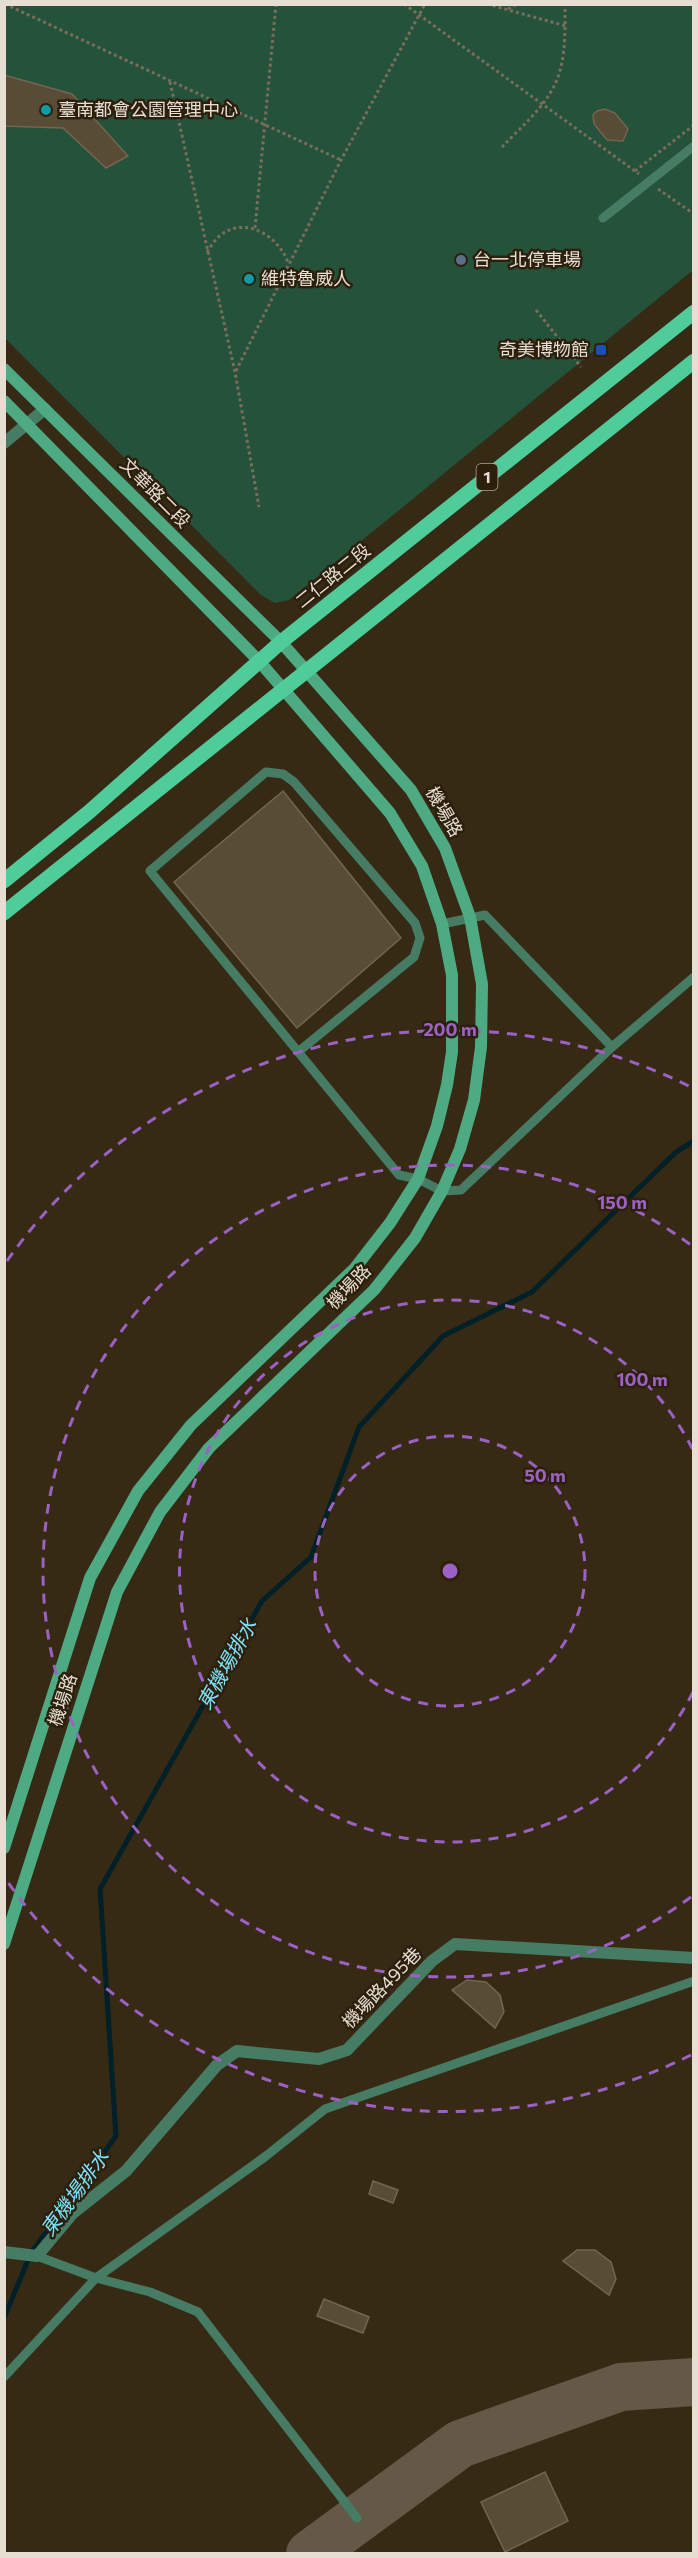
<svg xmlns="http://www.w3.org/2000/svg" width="698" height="2558" viewBox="0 0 698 2558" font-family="Commissioner,'Noto Sans TC',sans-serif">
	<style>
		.green { fill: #25523a }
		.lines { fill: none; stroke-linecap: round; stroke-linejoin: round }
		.stream { stroke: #012027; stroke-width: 5 }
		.taxiway { stroke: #645846; stroke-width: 48 }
		.building { fill: #594c36; stroke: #73654f; stroke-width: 1.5 }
		.path { stroke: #796e5c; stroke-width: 3; stroke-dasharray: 3 3; stroke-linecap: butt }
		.lane { stroke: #467c64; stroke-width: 9 }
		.street { stroke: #467c64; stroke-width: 12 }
		.secondary { stroke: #4daa82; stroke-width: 12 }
		.primary { stroke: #50cc9a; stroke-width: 15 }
		.ring { fill: none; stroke: #9b61c5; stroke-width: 3; stroke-dasharray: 10 8 }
		.culture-dot { fill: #0f9aa8; stroke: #2c200c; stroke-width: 2 }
		.service-dot { fill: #5c6f8a; stroke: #2c200c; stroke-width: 2 }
		.transit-dot { fill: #1a4fb4; stroke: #2c200c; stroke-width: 2 }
		.labels { text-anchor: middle; stroke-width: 5; stroke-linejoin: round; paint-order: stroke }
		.shield { fill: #2c200c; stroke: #aea597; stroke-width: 1.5 }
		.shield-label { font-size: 16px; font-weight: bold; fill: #e6ded2 }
		.poi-label { font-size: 18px; fill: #e6ded2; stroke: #2c200c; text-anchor: start }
		.street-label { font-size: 18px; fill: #e6ded2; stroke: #2c200c }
		.water-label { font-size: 20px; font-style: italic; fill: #7ce3fc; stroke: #2c200c }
		.centre { fill: #9b61c5; stroke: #2c200c; stroke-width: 3 }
		.ring-label { font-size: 18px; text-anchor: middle; font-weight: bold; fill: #9b61c5; stroke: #2c200c; stroke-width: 5; stroke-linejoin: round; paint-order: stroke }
	</style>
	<rect width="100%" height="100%" fill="#372a15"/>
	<path class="green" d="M5,5H693V270L289,600L275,603L261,595L5,338Z"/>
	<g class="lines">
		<path class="stream" d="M4,2318L31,2253L116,2136L100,1889L262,1601L311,1557L359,1427L443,1336L532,1292L676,1152L694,1141"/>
		<path class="taxiway" d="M310,2554L460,2444L621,2387L694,2382"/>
	</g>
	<g class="building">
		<path d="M4,75L72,94L128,156L106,168L63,128L4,126Z"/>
		<path d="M605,109L615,113L628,129L623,141L607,140L594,124L593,115L597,111Z"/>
		<path d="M283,791L401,938L297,1028L174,882Z"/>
		<path d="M467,1980L486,1982L500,1995L504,2012L495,2028L452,1990Z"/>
		<path d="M373,2181L398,2190L393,2203L369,2194Z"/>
		<path d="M577,2250H595L611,2262L616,2279L609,2295L563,2261Z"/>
		<path d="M324,2299L369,2317L363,2333L317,2316Z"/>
		<path d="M545,2472L568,2521L505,2552L481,2502Z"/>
	</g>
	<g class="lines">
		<g class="path">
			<path d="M5,4L341,160"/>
			<path d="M404,4L639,174"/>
			<path d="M487,4L566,26"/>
			<path d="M508,9L517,4"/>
			<path d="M170,82L235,372L259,507"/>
			<path d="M502,147C522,126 550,103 559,74C566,52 565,27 565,4"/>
			<path d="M635,171L694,125"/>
			<path d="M658,189L694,214"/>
			<path d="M255,228L276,4"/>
			<path d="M207,252C211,246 216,238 222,234C248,216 280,238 288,263"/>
			<path d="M536,310L581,367"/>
			<path d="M236,371L341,160L425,4"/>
		</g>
		<g class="lane">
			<path d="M603,218L694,146"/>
			<path d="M442,924L485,915L612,1047"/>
			<path d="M298,1052L414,957L420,938L415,923L294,782L283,774L266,772L150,871L399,1175L418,1179L442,1191L461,1190L612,1047L694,977"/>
			<path d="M37,2256L96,2278L150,2292L198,2312L357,2518"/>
			<path d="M4,2377L96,2278L266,2156L325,2109L694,1981"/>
		</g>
		<g class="street">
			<path d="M4,443L45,409"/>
			<path d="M4,2252L37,2256L73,2213L126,2171L217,2065L237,2051L319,2059L347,2050L432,1961L455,1944L694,1958"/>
		</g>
		<g class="secondary">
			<path d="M4,369L281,642L411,790L445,848L470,917L482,984L481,1047L474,1100L460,1149L442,1191L415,1238L374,1290L209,1448L160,1512L117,1592L4,1944"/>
			<path d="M4,401L259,661L390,813L422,866L442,924L452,975V1052L447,1085L437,1126L418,1179L390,1223L355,1268L191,1425L138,1491L90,1578L4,1848"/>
		</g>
		<g class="primary">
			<path d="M4,881L89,812L281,642L694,312"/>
			<path d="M4,913L694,361"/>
		</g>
	</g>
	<g class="ring">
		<circle cx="450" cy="1571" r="135"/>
		<path d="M693 1692A271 271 0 1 1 693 1450"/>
		<path d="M691 1897A406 406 0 1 1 691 1245"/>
		<path d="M691 2055A541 541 0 0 1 7 1881M7 1261A541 541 0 0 1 691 1087"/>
	</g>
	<g class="culture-dot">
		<circle cx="46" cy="110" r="6"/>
		<circle cx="249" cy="279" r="6"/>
	</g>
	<circle class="service-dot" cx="461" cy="260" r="6"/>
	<rect class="transit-dot" x="595" y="344" width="12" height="12" rx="3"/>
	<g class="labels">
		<rect class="shield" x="476.5" y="464" width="21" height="26" rx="4.5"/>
		<g class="shield-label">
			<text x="487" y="483">1</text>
		</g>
		<g class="poi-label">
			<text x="58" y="116">臺南都會公園管理中心</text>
			<text x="473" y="266">台一北停車場</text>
			<text x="261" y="285">維特魯威人</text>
			<text x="589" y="356" text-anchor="end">奇美博物館</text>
		</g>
		<g class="street-label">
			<text transform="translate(155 493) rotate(45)" y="6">文華路二段</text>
			<text transform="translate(333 576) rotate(-39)" y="6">二仁路二段</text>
			<text transform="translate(444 812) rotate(60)" y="6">機場路</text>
			<text transform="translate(349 1287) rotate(-46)" y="6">機場路</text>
			<text transform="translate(63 1700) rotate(-72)" y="6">機場路</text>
			<text transform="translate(382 1988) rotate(-46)" y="6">機場路495巷</text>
		</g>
		<g class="water-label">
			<text transform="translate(227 1664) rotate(-61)" y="7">東機場排水</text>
			<text transform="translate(75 2193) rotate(-54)" y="7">東機場排水</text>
		</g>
	</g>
	<circle cx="450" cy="1571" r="9" class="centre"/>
	<g class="ring-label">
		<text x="450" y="1036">200 m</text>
		<text x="622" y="1209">150 m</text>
		<text x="642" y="1386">100 m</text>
		<text x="545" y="1482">50 m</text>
	</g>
	<rect width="698" height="2558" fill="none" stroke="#e6ded2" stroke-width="12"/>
</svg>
